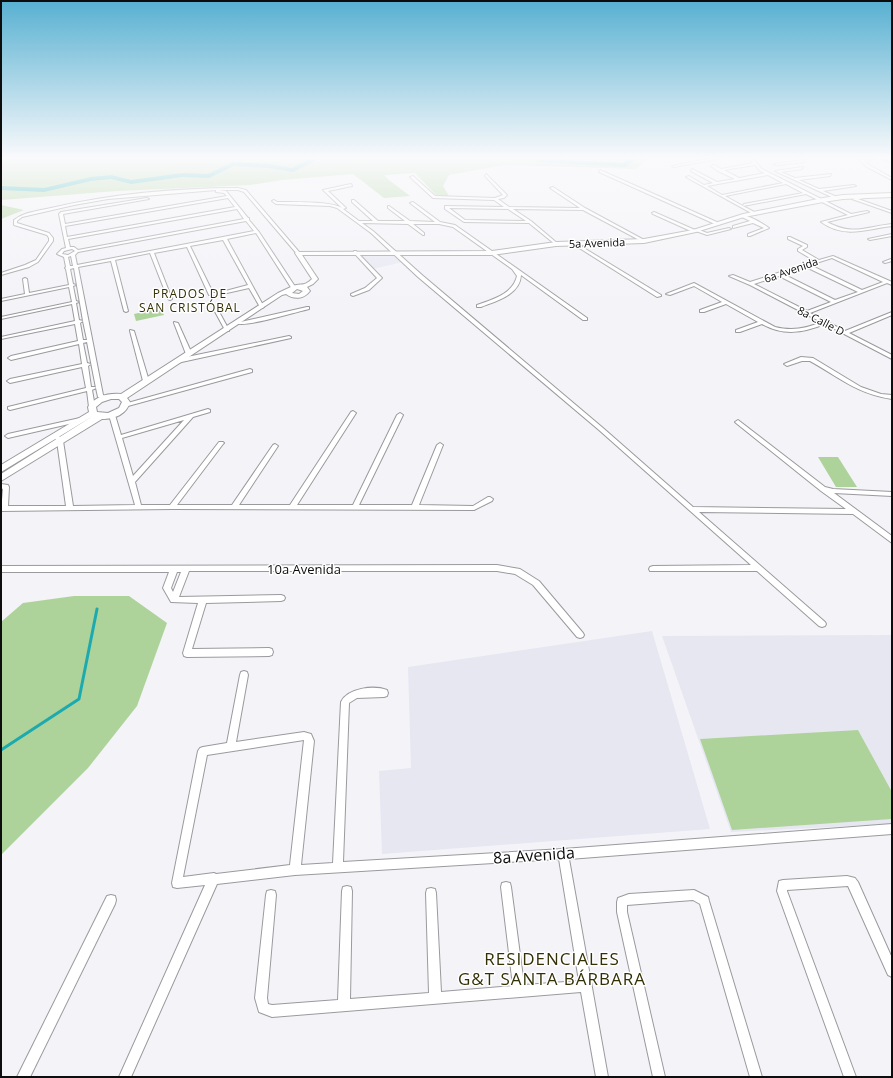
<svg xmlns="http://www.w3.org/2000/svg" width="893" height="1078" viewBox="0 0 893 1078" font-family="'Open Sans',sans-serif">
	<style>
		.built { fill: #e7e7f2 }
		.green { fill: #aed39a }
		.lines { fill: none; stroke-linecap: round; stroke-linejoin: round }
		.stream { stroke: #1daaaf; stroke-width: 3 }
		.river { fill: #1daaaf; fill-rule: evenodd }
		.street-casing { stroke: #9a9a9e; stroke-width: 2 }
		.secondary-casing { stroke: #9a9a9e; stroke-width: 2 }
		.street { fill: #fff; fill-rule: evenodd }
		.secondary { fill: #fff; fill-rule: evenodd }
		.labels { text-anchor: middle; stroke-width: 3; stroke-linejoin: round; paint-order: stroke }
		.far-street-label { font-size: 11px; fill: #0d0d0e; stroke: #fff }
		.far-neighbourhood-label { font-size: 12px; letter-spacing: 1px; fill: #333005; stroke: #fff }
		.street-label { font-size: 13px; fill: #0d0d0e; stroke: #fff }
		.near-street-label { font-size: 16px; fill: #0d0d0e; stroke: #fff }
		.near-neighbourhood-label { font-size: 17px; letter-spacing: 1px; fill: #333005; stroke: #fff }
	</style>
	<rect width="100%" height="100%" fill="#f3f3f8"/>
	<g class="built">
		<path d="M392,252L403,262L373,269L361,256Z"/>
		<path d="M652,631L710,829L382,854L379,771L411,768L408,667Z"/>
		<path d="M892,635V824L731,832L662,636Z"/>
	</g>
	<g class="green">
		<path d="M1,158H649L636,169L505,165L449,175L443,186L449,196H437L415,173L384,175L389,180L410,196L384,198L353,174L282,180L250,185L117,191L1,200Z"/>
		<path d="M1,205L24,210L1,219Z"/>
		<path d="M161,308L164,315L136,321L134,314Z"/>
		<path d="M818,457H838L857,487H836Z"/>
		<path d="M74,596H129L167,623L137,706L88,768L1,855V622L23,603Z"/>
		<path d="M858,730L892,792V819L732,830L700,739Z"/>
	</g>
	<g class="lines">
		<path class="stream" d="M1,750L79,699L97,609"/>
		<g class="river">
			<path d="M311,158H321L293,172L269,168L234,166L209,178L182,177L131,184L111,179L91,181L44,192L1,190V186L44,188L91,177L111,175L131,180L182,173L208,174L233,162L269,164L292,168Z"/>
			<path d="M529,158L623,163L629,158H637L625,167L540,162Z"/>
		</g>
		<g class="street-casing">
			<g id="street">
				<path d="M713,158H723L674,167L672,166Z"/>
				<path d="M749,158H752L762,169L851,214L867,211L869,212L827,222C853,236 865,227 892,224V226C866,229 845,239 821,222L848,215L806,194L743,206L756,213V215H755L686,177L689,176L704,185L713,183L691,171L692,169L717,182L735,179L718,171L711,166L714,165L721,169L753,163ZM755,165L760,171L765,173L739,178L724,170ZM768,175L783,183L722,195L707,186ZM786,184L803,193L744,204L743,206L725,196Z"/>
				<path d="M857,158H861L869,165L892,178V180L867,167Z"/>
				<path d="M870,158H874L866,162V160Z"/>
				<path d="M882,158L892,160V162L882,159Z"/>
				<path d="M804,160L805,162L776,165L774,164Z"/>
				<path d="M803,167L802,169L781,172L795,178L831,174L830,176L799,180L819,189L854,185L856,186L823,191L837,197L836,199L775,171Z"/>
				<path d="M600,170L719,223L720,224L717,225L599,172Z"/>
				<path d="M486,174L507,195L504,198L498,199L509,207L580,208L550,188L553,187L585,208L646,241L643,242L583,210L513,209L531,221L557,243L558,244L556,245L529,223L464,222L445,209V206L504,207L494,200L433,198L410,177L413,176L435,196L495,198L503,195L485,176ZM449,208L508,209L526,221L465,220Z"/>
				<path d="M351,184L352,186L328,191L346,208L343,209L359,221H373L352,202V200H354L378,221H405L388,208V206H389L410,221L435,222L410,203L413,202L440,222L455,225L587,318V320H583L521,275C520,295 496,301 481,307H477V305C493,299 513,294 517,276L512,269L453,227L439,224H413L424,233V235H423L408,224L362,223L373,231L422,275L603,428L693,507L846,509L821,491L736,423L735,422L738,420L825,487L833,489L892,492V496L834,493L892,536V543L853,514L699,512L825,622L826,624L825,626L822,627L819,626L757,571H650L649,569L650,567L653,566L751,565L599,430L418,277L371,233L337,208L330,206L276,204L272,201L274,200L277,202C292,202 332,201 342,208L323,190Z"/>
				<path d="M238,188L246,190L300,253L297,254L244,192L238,190H219L226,191L248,218H249V220L259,232L296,288V289H292L256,233L227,239L264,307L262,308L260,307L249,288L218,295H209L187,247L154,253L172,299L170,300L168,299L150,253L115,260L128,311L126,312L124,311L111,261L78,267L103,395L108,398L105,400L98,397L96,388L92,390L95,407L92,409L89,407L87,391L10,410L8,409V407L86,388L82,367L10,383L7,381L10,379L82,364L79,344L11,360L8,358L11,356L78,341L75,324L1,339V337L75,321L72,304L1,319V317L72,302L69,287L1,301V299L25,294L23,279L25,278L27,279L29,293L69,285L66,269L65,268L66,267L64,257L57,254L62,249L66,248L59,214L61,212L147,198L149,199L63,214L65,224L227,196L224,193L216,192V190L108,199L74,205L22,217L17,221V223L49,233L53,238V241L38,262L29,267L1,275V273L25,265L36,260L49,241V238L47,235L14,225V220C24,212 38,211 51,208C111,194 176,188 238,188ZM228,198L235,207L67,237L65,226ZM237,209L244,219L78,250L74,247H70L68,239ZM246,221L254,231L77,265L75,255L78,252ZM223,240L248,285L218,293H213L190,246ZM72,249L75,251L68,255L62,254L64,251ZM71,256L73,266H70L68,257ZM74,268L83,321L79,320L76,303L79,302L76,301L73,286L76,285L73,284L70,269ZM83,321L87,340H83L80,323ZM87,342L96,388L95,387H91L88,366L91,364L87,363L83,343Z"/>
				<path d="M863,196L864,198L858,199L892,211V213L852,199Z"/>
				<path d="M654,212L695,230L697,229L707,233L729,228L731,229L707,235L696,231L693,232L653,214L652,213Z"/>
				<path d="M742,215C750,216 762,223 769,228L750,236H748V234L764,228L753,223L733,228V226L750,221L742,217Z"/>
				<path d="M892,234V236L870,240L868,239Z"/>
				<path d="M788,237H790L807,245V247L802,250L819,260L833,256L892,282V285L887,283L810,313L845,331L892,312V315L849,333L892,355V359L825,324C802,333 784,336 762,324L740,332H736V330L758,322L726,304L704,312H700V310L722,302L694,286L670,295L666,294L694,283L775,327C791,331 806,329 821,322L750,285L729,276L733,275L750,282L815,261L798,251V249L803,246L788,239ZM832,258L883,282L862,290L810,265ZM806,267L858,292L835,300L783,274ZM779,276L831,302L807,311L754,284Z"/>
				<path d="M574,242L661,295V296L657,297L573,244L572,243Z"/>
				<path d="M354,251H356L382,278L369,290L353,296L351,295V294L365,288L377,278L354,253Z"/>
				<path d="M891,259H892V261L885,263L883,262Z"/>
				<path d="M213,307L217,308L229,330V331L225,330L213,308Z"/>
				<path d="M307,307H309V309C296,312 244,328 236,323Z"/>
				<path d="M174,322L178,323L192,354L191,355L189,356L186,354L174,323Z"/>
				<path d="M130,330L134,331L149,381L148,382L146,383L143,381L130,331Z"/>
				<path d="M289,336L291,337V338L177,363L174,361L177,359Z"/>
				<path d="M801,357L813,358L861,387L881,394L892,395V399C857,394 839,377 810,361H802L787,366L784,364Z"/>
				<path d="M250,369L252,370V372L128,406H124L123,405L124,404Z"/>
				<path d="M208,409L210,410V412L193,417L135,482L141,505H170L219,442H223L224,443L223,444L177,505H232L273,445L275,444L278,446L239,505H290L351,412L353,411L356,413L297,505H353L397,415L400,413L403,415L359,505H412L437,445L440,443L443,445L419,505L473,506L488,497H490L493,499L492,501L474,510L172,509L1,511L3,489L1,488V484L8,485L9,487L8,506H66L57,441L54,437L57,435L59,436L63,441L73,506L135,505L109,415L110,414H114L115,415L121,435ZM184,420L133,476L122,438Z"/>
				<path d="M80,418L83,420L82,421L8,438L5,436L8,434Z"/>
				<path d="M497,565L520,569L539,581L583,633L584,635L583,637L580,638L577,637L533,585L515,574L497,571H189L179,597L281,595L284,596L285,598L284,600L281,601L206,603L192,649L269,648L272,649L273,652L272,655L269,656L187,657L184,656L183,653L198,603L171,602L163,588L169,572H1V566ZM177,572H181L173,592L171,588Z"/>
				<path d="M244,671L247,672L248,675L236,742L304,732L311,734L314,741L301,865L333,863L341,702C347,688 374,685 387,690L388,693L387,696L384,697L357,698L349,703L343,862L563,849L892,824V834L569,859L608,1077H596L581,992L272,1017L259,1012L255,998L266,895L267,891L271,890L275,891L276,895L267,998L268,1004L272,1005L338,1000L342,891L343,887L347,886L351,887L352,891L350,999L429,993L426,893L427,889L431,888L435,889L436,893L441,992L513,986L501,887L502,883L506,882L510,883L511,887L524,985L579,981L559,859L295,875L217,884L131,1077H119L205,885L177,888L173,887L172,883L198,751L200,748L203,747L227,743L240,675L241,672ZM304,740L290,865L216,874L214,873L183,877L207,755Z"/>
				<path d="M847,876L855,878L858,882L892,958V977L888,975L848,886L787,890V891L856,1077H844L777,891L779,881L783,880Z"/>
				<path d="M694,890L708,897L709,901L762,1077H750L700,904L693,900L627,905V912L665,1077H653L617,912V902L618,898L629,894Z"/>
				<path d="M111,895L115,896L116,900L115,904L30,1077H17L107,896Z"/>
			</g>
		</g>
		<g class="secondary-casing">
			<path id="secondary" d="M892,193V197L843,199L823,202L744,217L696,232L644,243L556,246L492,255H302L318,279L313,284L307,287L310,291C304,299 294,300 286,294L282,295L127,398L130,402C126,415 114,419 102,419L1,481V474L93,416L1,472V465L89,412L88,407C96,396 108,393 121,394L278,293C283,291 288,288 293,286C301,283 304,287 312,279L295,253L296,252L492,251L556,242L644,239L693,230L743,214L823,198L843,195ZM297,289L303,291L299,294L292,293ZM111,399H119L122,402L119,408L108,413L97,412L96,407L102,402Z"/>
		</g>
		<use href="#street" class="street"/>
		<use href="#secondary" class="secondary"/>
	</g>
	<linearGradient id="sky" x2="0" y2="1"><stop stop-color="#57b0d1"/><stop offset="0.51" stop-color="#fafafc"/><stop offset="1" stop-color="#fafafc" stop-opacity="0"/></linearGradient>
	<rect width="893" height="309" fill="url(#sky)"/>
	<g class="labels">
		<g class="far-street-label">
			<text transform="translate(597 243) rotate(-2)" y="4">5a Avenida</text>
			<text transform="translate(791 270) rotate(-19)" y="4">6a Avenida</text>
			<text transform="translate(821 321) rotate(27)" y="4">8a Calle D</text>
		</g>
		<g class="far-neighbourhood-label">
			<text x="190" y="298">PRADOS DE<tspan x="190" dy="14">SAN CRISTÓBAL</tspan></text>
		</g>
		<g class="street-label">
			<text x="304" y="574">10a Avenida</text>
		</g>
		<g class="near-street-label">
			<text transform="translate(534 855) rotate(-4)" y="6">8a Avenida</text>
		</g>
		<g class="near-neighbourhood-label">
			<text x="552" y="965">RESIDENCIALES<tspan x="552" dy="20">G&amp;T SANTA BÁRBARA</tspan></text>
		</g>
	</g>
	<rect width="893" height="1078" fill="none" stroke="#0d0d0e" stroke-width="4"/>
</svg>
